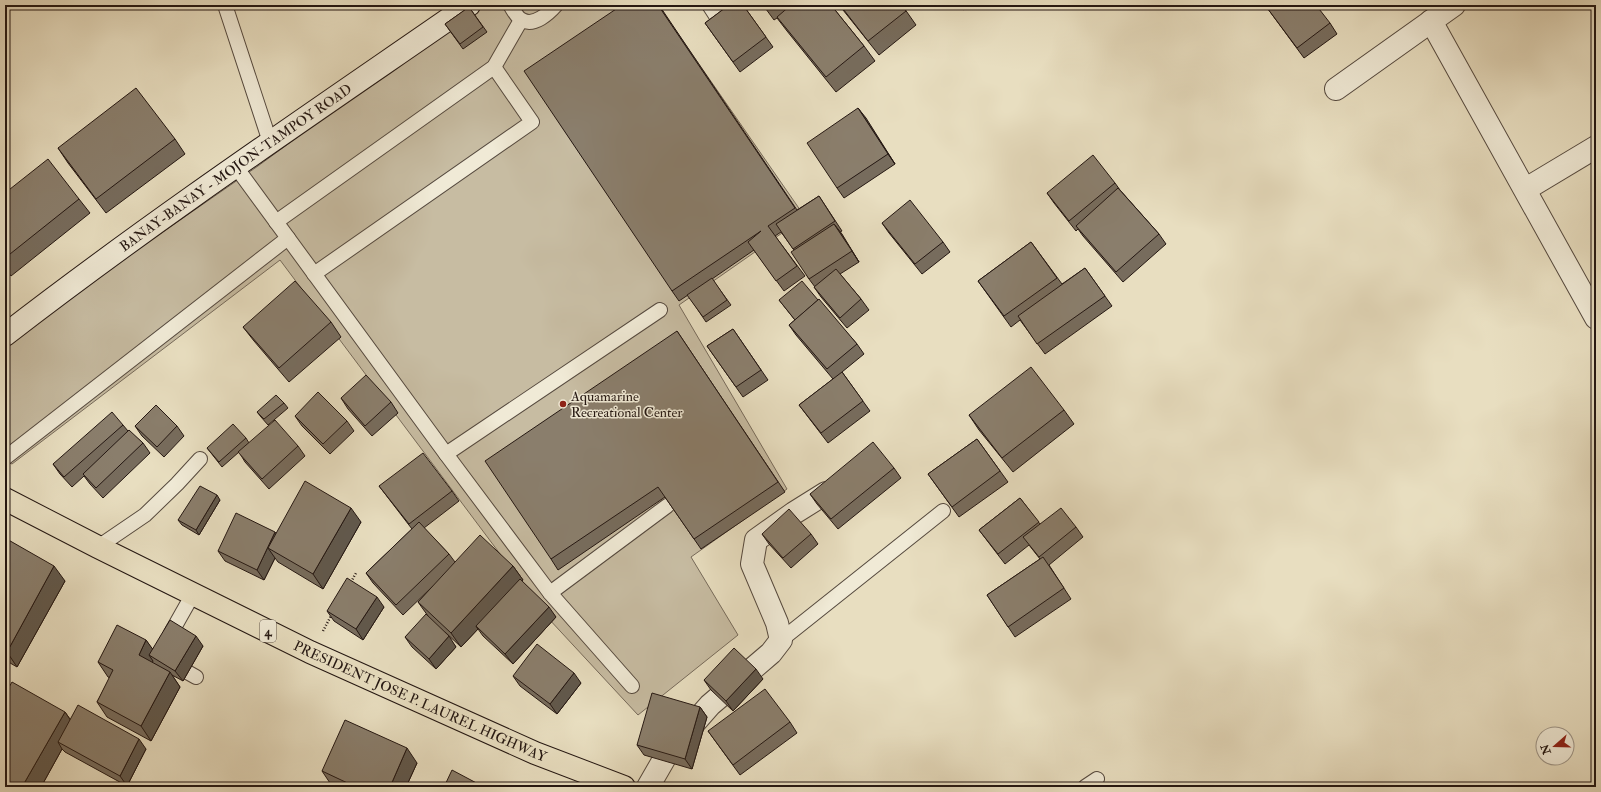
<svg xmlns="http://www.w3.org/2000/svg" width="1601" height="792" viewBox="0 0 1601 792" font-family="'IM FELL Double Pica',serif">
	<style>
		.pitch { fill: #c7bca2; stroke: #766a5a }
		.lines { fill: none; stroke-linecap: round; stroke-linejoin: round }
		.lane-casing { stroke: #55493e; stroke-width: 16 }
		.street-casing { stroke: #55493e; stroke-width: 24 }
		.secondary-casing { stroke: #241712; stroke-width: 24 }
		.highway-casing { stroke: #241712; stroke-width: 24 }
		.path { stroke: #241712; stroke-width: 2.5; stroke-dasharray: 1 2; stroke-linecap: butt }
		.lane { stroke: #f0ead6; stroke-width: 14 }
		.street { stroke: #f0ead6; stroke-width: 22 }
		.secondary { stroke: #f0ead6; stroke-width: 22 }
		.highway { stroke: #e8dec0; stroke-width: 22 }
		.wall { fill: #776c5d; stroke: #241712 }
		.shaded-wall { fill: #61584c; stroke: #241712 }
		.building { fill: #8a7e6c; stroke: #241712 }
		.poi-dot { fill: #8f2418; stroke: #f0ead6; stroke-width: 1.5 }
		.labels { text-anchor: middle; stroke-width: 3; stroke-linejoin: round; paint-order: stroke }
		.shield { fill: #f0ead6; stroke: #61564d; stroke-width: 1 }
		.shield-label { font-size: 13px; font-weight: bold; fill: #241712 }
		.street-label { font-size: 14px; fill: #241712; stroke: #f0ead6 }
		.poi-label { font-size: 14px; fill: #241712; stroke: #f0ead6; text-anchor: start }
	</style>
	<rect width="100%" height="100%" fill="#e8dec0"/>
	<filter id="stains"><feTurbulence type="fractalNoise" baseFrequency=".005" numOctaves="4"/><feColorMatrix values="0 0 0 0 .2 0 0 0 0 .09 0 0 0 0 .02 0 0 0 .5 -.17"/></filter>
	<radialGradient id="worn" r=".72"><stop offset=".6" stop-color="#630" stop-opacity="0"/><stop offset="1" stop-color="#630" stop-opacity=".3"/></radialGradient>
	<path class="pitch" d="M478,5H658L805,217L679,305L787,489L691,557L738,635L638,715L548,618L280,260L12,464L5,461V347L79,290L258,166Z"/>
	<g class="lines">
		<g class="lane-casing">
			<g id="lane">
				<path d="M225,5L270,142"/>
				<path d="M510,5C513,9 517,18 522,20C534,27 549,13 556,5"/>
				<path d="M709,5L720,22"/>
				<path d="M236,167L446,454L550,593L632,686"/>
				<path d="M276,222L494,67L521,20"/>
				<path d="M314,274L532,122L494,67"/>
				<path d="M446,454L660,310"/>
				<path d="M5,458L288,238"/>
				<path d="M98,547L145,515L177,484L200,459"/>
				<path d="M550,593L667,506"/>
				<path d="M171,640V633L193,594"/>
				<path d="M781,640L943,511"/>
				<path d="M175,660L180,668L196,677"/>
				<path d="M1085,787L1097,779"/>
			</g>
		</g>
		<g class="street-casing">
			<g id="street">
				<path d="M1431,21L1596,318"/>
				<path d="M1336,89L1454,5"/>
				<path d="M1526,189L1596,147"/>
				<path d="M648,787L667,754L710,705L771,653L781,640L777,623L752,564L756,540L794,513L826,493"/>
			</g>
		</g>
		<g class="secondary-casing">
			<g id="secondary">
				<path id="s1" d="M5,335C155,219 313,113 469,5"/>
			</g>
		</g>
		<g class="highway-casing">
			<g id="highway">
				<path id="s2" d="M5,499L98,547L310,652L535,753L624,787"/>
			</g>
		</g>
		<g class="path">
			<path d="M351,582L356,573"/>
			<path d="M323,631L332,614"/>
		</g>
		<use href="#lane" class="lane"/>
		<use href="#street" class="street"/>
		<use href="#secondary" class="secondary"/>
		<use href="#highway" class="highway"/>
	</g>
	<g class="wall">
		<path d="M659,5L797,210L819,196L842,231L840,232L859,262L840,274L861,299L869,310L847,328L821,297L814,287H815L809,279L794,250L781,232L775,236L805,276L784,291L754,250L712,279L731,305L706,322L688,295L679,301L672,291Z"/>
		<path d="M723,5H743L773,47L740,72L705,23L725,8Z"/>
		<path d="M763,5H831L864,46L875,61L836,92L787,31L777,18L774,20Z"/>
		<path d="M839,5H902L916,25L879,55Z"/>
		<path d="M960,5H969L963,10Z"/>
		<path d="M1265,5L1330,23L1337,34L1304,58Z"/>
		<path d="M469,7L487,32L463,49L445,24Z"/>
		<path d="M858,108L895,164L844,198L837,188Z"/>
		<path d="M175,139L185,154L106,213L68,163L58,148Z"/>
		<path d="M1115,183L1120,190L1159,234L1166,244L1123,282L1083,236L1078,229L1076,231L1054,203L1047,193Z"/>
		<path d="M5,193L79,199L90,213L11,276L5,268Z"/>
		<path d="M882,223L943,242L950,252L922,274L889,233Z"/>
		<path d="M1031,242L1062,284L1085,268L1112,306L1045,354L1020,320L1011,327L978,281Z"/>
		<path d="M779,300H818L857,344L864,354L842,372L870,411L828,443L799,405L833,379L796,335L789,325L795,320Z"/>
		<path d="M331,322L341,337L289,382L254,341L243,327Z"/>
		<path d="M733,329L768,380L743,397L707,346Z"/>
		<path d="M677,331L785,492L701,549L665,497L558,570L551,559Z"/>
		<path d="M341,398L391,402L398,413L372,436L348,409Z"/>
		<path d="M284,403L288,408L268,425L261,417L257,412Z"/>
		<path d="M1064,410L1074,424L1013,472L979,430L969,415Z"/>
		<path d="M295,416L347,421L354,431L330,454L302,426Z"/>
		<path d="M123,425L128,431L143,443L150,453L103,498L90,484L84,476L72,487L60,474L53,464Z"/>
		<path d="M135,426H177L184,436L164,457L142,436Z"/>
		<path d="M246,438L249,443L298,446L305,456L269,489L245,462L239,452L222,467L211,453L207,448Z"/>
		<path d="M977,439L1008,482L959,517L928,474Z"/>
		<path d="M894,468L901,478L838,529L817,504L810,494Z"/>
		<path d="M379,486L452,491L459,501L424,528L449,554L455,562L513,566L523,580L522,581L556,617L513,664L483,636L478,629L461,647L445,632L456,647L436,669L412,647L405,637L428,616L418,602L433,586L403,615L373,583L366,573L412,529Z"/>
		<path d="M1020,498L1040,524L1076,527L1083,537L1049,565L1071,599L1015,637L987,595L1040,559L1029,545L1005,564L979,530Z"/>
		<path d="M220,500L199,535L182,525L178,520Z"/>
		<path d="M361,522L323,589L278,562L275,558L264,580L225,561L218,551Z"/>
		<path d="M762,534H811L818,544L791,568L769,544Z"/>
		<path d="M5,538L65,581L17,667L5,660Z"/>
		<path d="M384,607L363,640L334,621L327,611Z"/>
		<path d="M146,640L152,649L203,646L183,681L172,675L180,687L151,741L107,717L97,702L110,678L108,677L98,662Z"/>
		<path d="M513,676L581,683L557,714L520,686Z"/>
		<path d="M763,679L733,711L711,690L704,680Z"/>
		<path d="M700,707L707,717L692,769L644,755L637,745Z"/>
		<path d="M65,712L70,719L146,749L127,786L65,752L62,749L41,787Z"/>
		<path d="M790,722L797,733L740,775L708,731Z"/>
		<path d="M417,763L406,787H335L332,786L322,771Z"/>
	</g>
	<g class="shaded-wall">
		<path d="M858,108L866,118L895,164L888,154Z"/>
		<path d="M834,224L842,234L859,262L852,251Z"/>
		<path d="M217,495L220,500L199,535L196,530Z"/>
		<path d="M351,508L361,522L323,589L313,574Z"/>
		<path d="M275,532L282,542L268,548L275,558L264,580L257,570Z"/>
		<path d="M54,566L65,581L17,667L7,652Z"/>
		<path d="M513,566L523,580L478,629L476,626L478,629L461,647L451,633Z"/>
		<path d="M377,597L384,607L363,640L356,629Z"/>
		<path d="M549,607L556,617L513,664L505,654Z"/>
		<path d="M196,636L203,646L183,681L175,671Z"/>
		<path d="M449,636L456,647L436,669L429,659Z"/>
		<path d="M146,640L157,655H149L153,661L149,670L139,655Z"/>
		<path d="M756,669L763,679L733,711L726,701Z"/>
		<path d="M170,672L180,687L151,741L141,726Z"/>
		<path d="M574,673L581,683L557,714L550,704Z"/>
		<path d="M700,707L707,717L692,769L685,759Z"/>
		<path d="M65,712L75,727L58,742L62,749L41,787H22Z"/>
		<path d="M139,739L146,749L127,786L120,776Z"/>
		<path d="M407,748L417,763L406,787H390Z"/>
	</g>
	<g class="building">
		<path d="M622,5H658L795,208L768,226L797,266L776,281L748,242L761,231L672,291L524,71Z"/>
		<path d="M729,5H743L766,37L733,62L705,23Z"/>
		<path d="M791,5H831L864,46L826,77L777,17Z"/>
		<path d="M840,5H902L906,11L868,41Z"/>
		<path d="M1265,5H1316L1330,23L1297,48Z"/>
		<path d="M469,7L483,27L460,44L445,24Z"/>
		<path d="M136,88L175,139L96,199L58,148Z"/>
		<path d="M858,108L888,154L837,188L807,143Z"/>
		<path d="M1093,155L1115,183L1069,221L1047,193Z"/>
		<path d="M48,159L79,199L5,258V193Z"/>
		<path d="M1118,188L1159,234L1116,272L1076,226Z"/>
		<path d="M819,196L835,221L793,249L776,224Z"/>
		<path d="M910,200L943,242L915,264L882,223Z"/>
		<path d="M834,224L852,251L809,279L791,252Z"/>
		<path d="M1031,242L1057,278L1004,316L978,281Z"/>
		<path d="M1085,268L1105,296L1037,344L1018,316Z"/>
		<path d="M836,269L861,299L840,318L814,287Z"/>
		<path d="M712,278L727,300L703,317L687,295Z"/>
		<path d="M295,281L331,322L279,368L243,327Z"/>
		<path d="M802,281L818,300L795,320L779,300Z"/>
		<path d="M819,299L857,344L827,369L789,325Z"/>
		<path d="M733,329L761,370L736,387L707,346Z"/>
		<path d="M677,331L778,482L694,539L658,487L551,559L485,461Z"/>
		<path d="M1031,367L1064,410L1002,458L969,415Z"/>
		<path d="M842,372L863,401L821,433L799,405Z"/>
		<path d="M366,375L391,402L365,426L341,398Z"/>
		<path d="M318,392L347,421L323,444L295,416Z"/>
		<path d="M276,395L284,403L264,419L257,412Z"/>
		<path d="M156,405L177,426L157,447L135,426Z"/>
		<path d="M112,412L123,425L64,477L53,464Z"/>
		<path d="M275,420L298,446L262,479L238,452Z"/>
		<path d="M233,424L246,438L219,462L207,448Z"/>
		<path d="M129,430L143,443L96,488L83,474Z"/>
		<path d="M977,439L1000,471L952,507L928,474Z"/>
		<path d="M873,442L894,468L831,519L810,494Z"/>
		<path d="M423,453L452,491L409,524L379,486Z"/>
		<path d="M305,481L351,508L313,574L268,548Z"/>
		<path d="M200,486L217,495L196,530L178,520Z"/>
		<path d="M1020,498L1039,522L998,554L979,530Z"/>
		<path d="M1061,508L1076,527L1039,557L1023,537Z"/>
		<path d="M789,509L811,534L783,558L762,534Z"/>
		<path d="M236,513L275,532L257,570L218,551Z"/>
		<path d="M419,522L449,554L396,605L366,573Z"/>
		<path d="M480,535L513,566L451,633L418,602Z"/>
		<path d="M5,538L54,566L7,652L5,651Z"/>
		<path d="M1043,557L1064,588L1008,627L987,595Z"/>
		<path d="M347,578L377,597L356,629L327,611Z"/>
		<path d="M520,579L549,607L505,654L476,626Z"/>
		<path d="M426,614L449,636L429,659L405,637Z"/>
		<path d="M170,620L196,636L175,671L149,655Z"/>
		<path d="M117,625L146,640L139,655L170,672L141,726L97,702L113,670L98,662Z"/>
		<path d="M537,644L574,673L550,704L513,676Z"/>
		<path d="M734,648L756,669L726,701L704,680Z"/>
		<path d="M12,682L65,712L22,787H5V694Z"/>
		<path d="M765,689L790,722L733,765L708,731Z"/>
		<path d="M652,693L700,707L685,759L637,745Z"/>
		<path d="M78,705L139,739L120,776L58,742Z"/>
		<path d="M345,720L407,748L390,787H356L322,771Z"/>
		<path d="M452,770L484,787H444Z"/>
		<path d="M1596,778V787H1593L1590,783Z"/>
		<path d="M1580,783L1582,787H1574Z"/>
	</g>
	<circle class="poi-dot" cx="563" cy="404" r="4"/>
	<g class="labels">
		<rect class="shield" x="260" y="620" width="16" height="22" rx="3"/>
		<g class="shield-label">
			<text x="268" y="636">4</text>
		</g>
		<g class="street-label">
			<text dy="5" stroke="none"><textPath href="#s1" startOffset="285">BANAY-BANAY - MOJON-TAMPOY ROAD</textPath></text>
			<text dy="5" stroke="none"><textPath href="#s2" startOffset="462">PRESIDENT JOSE P. LAUREL HIGHWAY</textPath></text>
		</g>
		<g class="poi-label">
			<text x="571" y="401">Aquamarine<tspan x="571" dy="16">Recreational Center</tspan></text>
		</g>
	</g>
	<rect width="1601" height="792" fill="none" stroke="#e8dec0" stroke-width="20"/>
	<rect x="6" y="6" width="1589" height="780" fill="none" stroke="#241712" stroke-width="2"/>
	<rect x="10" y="10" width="1581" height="772" fill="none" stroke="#241712"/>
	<g transform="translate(1555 746) rotate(250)"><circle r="19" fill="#f0ead6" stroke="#9e9688"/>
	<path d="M0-3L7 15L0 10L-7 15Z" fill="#8f2418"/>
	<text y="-6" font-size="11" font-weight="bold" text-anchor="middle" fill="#241712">N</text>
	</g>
	<rect width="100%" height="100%" filter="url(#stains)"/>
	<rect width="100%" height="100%" fill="url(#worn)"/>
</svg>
